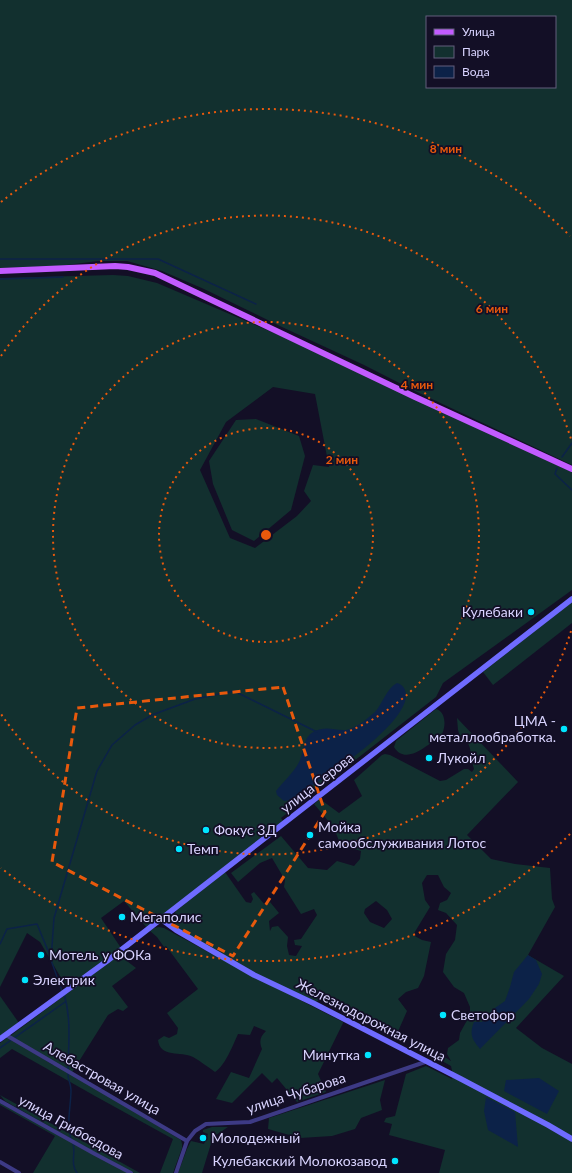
<svg xmlns="http://www.w3.org/2000/svg" width="572" height="1173" viewBox="0 0 572 1173" font-family="Lato,sans-serif">
	<style>
		.green { fill: #12302f; fill-rule: evenodd }
		.water { fill: #0c2248 }
		.lines { fill: none; stroke-linecap: round; stroke-linejoin: round }
		.stream { stroke: #0c2248; stroke-width: 1.5 }
		.street { stroke: #3d3a85; stroke-width: 4 }
		.secondary { stroke: #6f6bff; stroke-width: 5.5 }
		.primary { stroke: #c25bff; stroke-width: 6 }
		.marked { fill: none; stroke: #e8590c; stroke-width: 3; stroke-dasharray: 8 5; stroke-linejoin: round }
		.ring { fill: none; stroke: #e8590c; stroke-width: 2; stroke-dasharray: 2 4 }
		.poi-dot { fill: #00e5ff; stroke: #130f26; stroke-width: 1.5 }
		.labels { text-anchor: middle; stroke-width: 3.5; stroke-linejoin: round; paint-order: stroke }
		.poi-label { font-size: 14px; fill: #d9d4ff; stroke: #130f26; text-anchor: start }
		.street-label { font-size: 14px; fill: #d9d4ff; stroke: #130f26 }
		.centre { fill: #e8590c; stroke: #130f26; stroke-width: 2 }
		.ring-label { font-size: 12px; text-anchor: middle; font-weight: bold; fill: #e8590c; stroke: #130f26; stroke-width: 3.5; stroke-linejoin: round; paint-order: stroke }
	</style>
	<rect width="100%" height="100%" fill="#130f26"/>
	<g class="green">
		<path d="M0,0H572V465L417,392L364,365L282,327L204,289L162,271L127,261H98L59,266L0,268ZM427,17H555V87H427Z"/>
		<path d="M113,275L128,276L157,283L342,362L500,439L572,472V590L443,683L436,697L281,818L283,821L147,928L124,901L101,918L121,948L67,988L40,942L27,933L0,987V278ZM273,387L315,394L329,467L313,465L304,491L311,501L297,516L255,548L230,538L200,470L226,422Z"/>
		<path d="M256,419L299,436L305,456L291,510L254,541L232,530L213,484L209,461L236,420Z"/>
		<path d="M572,602V623L493,685L483,672Z"/>
		<path d="M436,709C446,712 446,726 442,734C430,743 406,767 394,747L396,741Z"/>
		<path d="M457,718L518,782L467,835L491,859L515,864L550,868L552,899L555,907L528,955L564,976L516,1028L542,1048L572,1064V1173H439L445,1150L389,1135L392,1124L384,1122L386,1118L395,1116L406,1074L426,1066L452,1079L453,1075L451,1066L442,1061L443,1056L451,1061L447,1054L448,1048L459,1040L460,1033L470,1015V1007L464,993L454,987L443,972L446,954L455,940L457,925L446,913L438,910L440,903L447,900L451,893L444,887L438,875H427L422,883L425,900L430,907L413,935L422,940L431,942L424,976L418,988L406,992L398,999L407,1011L396,1036L325,999L315,1002L255,973L178,929C174,923 172,918 176,911L225,872L246,902L251,903L253,899L251,894L254,892L265,905L270,902L279,913L269,921L270,931L272,927L278,926L288,937L287,946L289,955L296,956L302,946L295,945L294,940L301,939L317,915L314,909L301,914L284,887L285,880L272,858L260,863L238,882L231,873L281,836L308,868L327,870L337,861L354,866L360,859L361,851L340,845C337,829 324,816 314,804L320,799L339,813L362,796L354,780L382,755L385,754L390,755L440,781L446,780L464,769H468L472,772L474,769C471,760 472,752 468,743L461,740L458,730ZM376,901L387,910L392,919L384,928L370,922L364,913L365,909Z"/>
		<path d="M159,927L164,928L175,934L253,976L343,1022V1023L318,1074L326,1092L297,1102L277,1078L272,1083L262,1073L232,1103L216,1099L231,1072L249,1078L262,1049C259,1041 260,1037 266,1031L254,1026L250,1035L238,1034C233,1045 225,1066 215,1072C208,1067 200,1061 193,1057C181,1051 160,1058 158,1040L164,1036L169,1038L177,1034L178,1028L167,1013L198,989L166,946L164,947L157,937L150,931L154,928Z"/>
		<path d="M119,955L136,968L112,986L128,1007L123,1011L118,1009L108,1015L71,1074L181,1140L182,1144V1148L173,1173H160L173,1139L95,1096L12,1049L0,1058V1043L8,1037L53,1065L54,1064L10,1036Z"/>
		<path d="M0,996L19,1023L0,1036Z"/>
		<path d="M385,1080L380,1100L382,1110L361,1118L355,1129L332,1136L300,1138L268,1129L269,1118Z"/>
		<path d="M0,1095L140,1173H134L96,1153L5,1101Z"/>
		<path d="M0,1103L128,1173H33L55,1136L0,1105Z"/>
		<path d="M212,1127H228L213,1137L202,1173H178L187,1149L191,1141L204,1144L208,1134L203,1132V1130Z"/>
	</g>
	<g class="water">
		<path d="M397,683C403,685 405,688 406,694C408,722 335,771 313,785C303,790 296,800 284,801L277,795L276,791C283,782 296,770 300,760C304,750 303,738 313,732C327,725 334,731 346,730C352,729 358,725 363,722C367,719 371,715 375,712C383,703 386,689 397,683Z"/>
		<path d="M528,955L536,960L542,974L539,984L529,999L480,1049C472,1039 469,1035 474,1022H482L492,1010L505,1001L510,987L514,972Z"/>
		<path d="M539,1078L559,1091L547,1114L504,1091L506,1080Z"/>
		<path d="M486,1097L515,1112L518,1147L488,1130L484,1111Z"/>
	</g>
	<g class="lines">
		<g class="stream">
			<path d="M0,259H158L256,304"/>
			<path d="M0,279L63,277"/>
			<path d="M562,457L572,443"/>
			<path d="M557,468L555,474L572,490"/>
			<path d="M0,944L7,929L37,924L51,958"/>
			<path d="M62,991L51,960L54,918L97,771L112,745L135,725L152,715L195,699L234,691L317,732"/>
			<path d="M64,994C72,1020 68,1048 68,1075C68,1080 71,1084 71,1090C71,1106 66,1124 71,1139"/>
			<path d="M0,1048L65,1002"/>
			<path d="M73,1143C76,1153 70,1164 77,1173"/>
		</g>
		<g class="street">
			<path d="M6,1035L187,1141"/>
			<path d="M0,1101L95,1154L131,1173"/>
			<path d="M0,1162L19,1173"/>
			<path d="M176,1173L187,1141L195,1131L206,1124L250,1122L425,1062"/>
		</g>
		<g class="secondary">
			<path d="M161,919L176,930L254,975L313,1003L461,1079L548,1125L572,1139"/>
			<path d="M0,1039L107,961L572,599"/>
		</g>
		<path class="primary" d="M0,271L115,266L128,267L155,273L415,397L572,469"/>
	</g>
	<path class="marked" d="M283,687L325,812L233,956L52,862L77,708Z"/>
	<g class="ring">
		<circle cx="266" cy="535" r="107"/>
		<circle cx="266" cy="535" r="213"/>
		<path d="M571 631A320 320 0 0 1 1 714M1 356A320 320 0 0 1 571 439"/>
		<path d="M570 834A426 426 0 0 1 1 868M1 202A426 426 0 0 1 570 236"/>
	</g>
	<g class="poi-dot">
		<circle cx="531" cy="612" r="4"/>
		<circle cx="564" cy="729" r="4"/>
		<circle cx="429" cy="758" r="4"/>
		<circle cx="206" cy="830" r="4"/>
		<circle cx="310" cy="835" r="4"/>
		<circle cx="179" cy="849" r="4"/>
		<circle cx="122" cy="917" r="4"/>
		<circle cx="41" cy="955" r="4"/>
		<circle cx="25" cy="980" r="4"/>
		<circle cx="443" cy="1015" r="4"/>
		<circle cx="368" cy="1055" r="4"/>
		<circle cx="203" cy="1138" r="4"/>
		<circle cx="395" cy="1161" r="4"/>
	</g>
	<g class="labels">
		<g class="poi-label">
			<text x="523" y="617" text-anchor="end">Кулебаки</text>
			<text x="556" y="726" text-anchor="end">ЦМА -<tspan x="556" dy="16">металлообработка.</tspan></text>
			<text x="437" y="763">Лукойл</text>
			<text x="318" y="832">Мойка<tspan x="318" dy="16">самообслуживания Лотос</tspan></text>
			<text x="214" y="835">Фокус 3Д</text>
			<text x="187" y="854">Темп</text>
			<text x="130" y="922">Мегаполис</text>
			<text x="49" y="960">Мотель у ФОКа</text>
			<text x="33" y="985">Электрик</text>
			<text x="451" y="1020">Светофор</text>
			<text x="360" y="1060" text-anchor="end">Минутка</text>
			<text x="211" y="1143">Молодежный</text>
			<text x="387" y="1166" text-anchor="end">Кулебакский Молокозавод</text>
		</g>
		<g class="street-label">
			<text transform="translate(317 783) rotate(-38)" y="5">улица Серова</text>
			<text transform="translate(371 1020) rotate(27)" y="5">Железнодорожная улица</text>
			<text transform="translate(102 1078) rotate(30)" y="5">Алебастровая улица</text>
			<text transform="translate(296 1093) rotate(-18)" y="5">улица Чубарова</text>
			<text transform="translate(71 1127) rotate(29)" y="5">улица Грибоедова</text>
		</g>
	</g>
	<circle cx="266" cy="535" r="6" class="centre"/>
	<g class="ring-label">
		<text x="446" y="153">8 мин</text>
		<text x="492" y="313">6 мин</text>
		<text x="417" y="389">4 мин</text>
		<text x="342" y="464">2 мин</text>
	</g>
	<rect x="426" y="16" width="130" height="72" fill="#130f26" stroke="#625e7d"/>
	<rect x="434" y="29" width="20" height="6" fill="#c25bff" stroke="#625e7d"/>
	<text x="462" y="36" font-size="12" fill="#d9d4ff">Улица</text>
	<rect x="434" y="46" width="20" height="12" fill="#12302f" stroke="#625e7d"/>
	<text x="462" y="56" font-size="12" fill="#d9d4ff">Парк</text>
	<rect x="434" y="66" width="20" height="12" fill="#0c2248" stroke="#625e7d"/>
	<text x="462" y="76" font-size="12" fill="#d9d4ff">Вода</text>
</svg>
